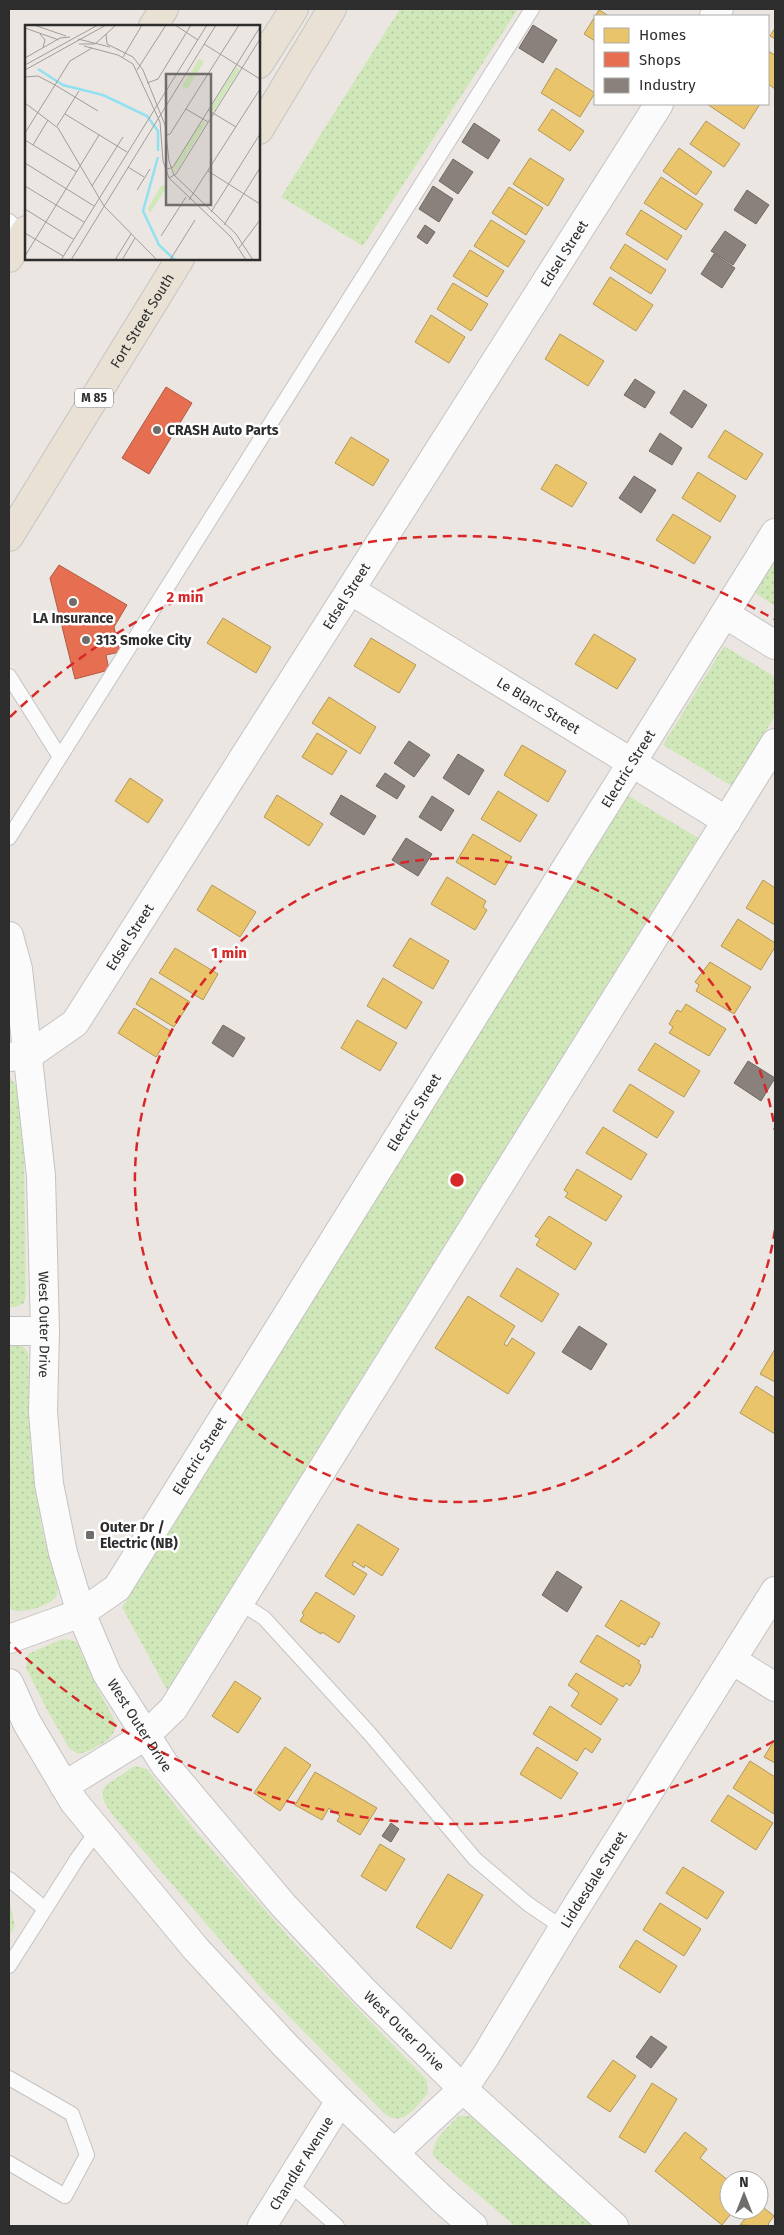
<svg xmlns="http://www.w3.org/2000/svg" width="784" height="2235" viewBox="0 0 784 2235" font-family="'Fira Sans',sans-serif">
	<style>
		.grass { fill: url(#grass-dots) }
		.homes { fill: #e9c46a; stroke: #b19758 }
		.shops { fill: #e76f51; stroke: #af5b46 }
		.industry { fill: #8a817c; stroke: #6e6864 }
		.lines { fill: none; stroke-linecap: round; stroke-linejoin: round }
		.lane-casing { stroke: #c4c3c3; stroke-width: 16 }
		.street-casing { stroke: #c4c3c3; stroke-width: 30 }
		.secondary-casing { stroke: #c4c3c3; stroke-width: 30 }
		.primary-casing { stroke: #c6c4c3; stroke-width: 30 }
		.lane { stroke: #fcfbfb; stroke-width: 14 }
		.street { stroke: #fcfbfb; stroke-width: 28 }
		.secondary { stroke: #fcfbfb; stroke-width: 28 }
		.primary { stroke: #e9e2d4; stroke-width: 28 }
		.ring { fill: none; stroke: #d62828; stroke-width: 2.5; stroke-dasharray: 9 6 }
		.poi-dot { fill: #706e6c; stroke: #fff; stroke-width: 2 }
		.labels { text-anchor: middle; stroke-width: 5; stroke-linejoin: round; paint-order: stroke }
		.shield { fill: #fff; stroke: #6c6c6c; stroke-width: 1 }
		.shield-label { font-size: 12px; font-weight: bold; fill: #2d2d2d }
		.street-label { font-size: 14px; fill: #2d2d2d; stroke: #fff }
		.poi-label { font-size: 14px; font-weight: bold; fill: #2d2d2d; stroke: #fff; text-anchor: start }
		.inset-river { fill: none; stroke: #91e1f1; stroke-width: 2.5 }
		.inset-road { fill: none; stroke: #9f9c9a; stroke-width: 1 }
		.view { fill: #706e6c; fill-opacity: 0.15; stroke: #706e6c; stroke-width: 2.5 }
		.inset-edge { fill: none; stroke: #2d2d2d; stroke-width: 2.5 }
		.centre { fill: #d62828; stroke: #fff; stroke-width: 2.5 }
		.ring-label { font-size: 15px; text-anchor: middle; font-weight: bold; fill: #d62828; stroke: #fff; stroke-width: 5; stroke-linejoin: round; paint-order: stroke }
	</style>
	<defs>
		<pattern id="grass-dots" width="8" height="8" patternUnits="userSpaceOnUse" patternTransform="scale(1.25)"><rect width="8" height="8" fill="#d0e8b9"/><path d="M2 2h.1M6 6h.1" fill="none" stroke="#b3c79f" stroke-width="1.8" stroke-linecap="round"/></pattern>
	</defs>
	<rect width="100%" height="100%" fill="#ebe6e2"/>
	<g class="grass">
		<path d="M400,9H518L363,246L281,197Z"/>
		<path d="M775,560V606L755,593Z"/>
		<path d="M724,646L775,677V716L732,786L663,745Z"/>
		<path d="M627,795L698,838L167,1690L122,1607Z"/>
		<path d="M9,1076L18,1088L24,1150L26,1295L24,1303L16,1307H9Z"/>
		<path d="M9,1345H22L28,1353L31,1458L42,1529L57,1586C58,1591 58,1597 53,1600C44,1607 18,1616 9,1608Z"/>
		<path d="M67,1639L76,1642L96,1685L116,1723C117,1739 92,1751 78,1754L69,1748L46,1708L26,1668L28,1654L60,1640Z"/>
		<path d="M135,1766L147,1769L193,1828L295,1944L427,2080L428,2093C417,2106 403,2128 385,2114L263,1990L116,1819C108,1808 97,1798 106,1785Z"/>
		<path d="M9,1899L15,1926L9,1936Z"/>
		<path d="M459,2116H470L597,2226H515L433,2156C432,2139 448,2127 459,2116Z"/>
	</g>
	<g class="homes">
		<path d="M599,10L609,16H595V41L584,34Z"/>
		<path d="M775,28V39L770,36Z"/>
		<path d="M768,51L775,55V89L768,84Z"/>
		<path d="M556,68L595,93L580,117L541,93Z"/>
		<path d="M707,104H760L744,129Z"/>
		<path d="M552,109L584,131L570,151L538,130Z"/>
		<path d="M706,121L740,144L724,167L690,144Z"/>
		<path d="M679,148L712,172L696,195L663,171Z"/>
		<path d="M530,158L564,179L548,206L513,184Z"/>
		<path d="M661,177L703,204L686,230L644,203Z"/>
		<path d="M509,187L543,208L526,235L492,213Z"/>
		<path d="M641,210L682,236L667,260L626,234Z"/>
		<path d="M491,220L525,241L508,267L474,246Z"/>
		<path d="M625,244L666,270L651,294L610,268Z"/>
		<path d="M470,250L504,271L487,297L453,276Z"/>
		<path d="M610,277L653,305L636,331L593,304Z"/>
		<path d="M453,283L488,304L471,331L437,309Z"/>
		<path d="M431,315L465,337L449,363L415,342Z"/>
		<path d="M560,334L604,361L588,386L545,359Z"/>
		<path d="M725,430L763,454L746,480L708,457Z"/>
		<path d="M351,437L389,460L373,486L335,463Z"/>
		<path d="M556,464L587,483L572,507L541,489Z"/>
		<path d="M698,472L736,496L720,522L682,498Z"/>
		<path d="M673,514L711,537L694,564L656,540Z"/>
		<path d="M223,618L271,647L256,673L207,643Z"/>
		<path d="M594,634L636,659L617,689L575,664Z"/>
		<path d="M371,638L416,665L399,693L354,666Z"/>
		<path d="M329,697L376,727L360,754L312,723Z"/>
		<path d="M317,733L347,751L332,775L302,757Z"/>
		<path d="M522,745L566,771L548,802L504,775Z"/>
		<path d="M130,778L163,800L148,823L115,801Z"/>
		<path d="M498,791L537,815L520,842L481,819Z"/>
		<path d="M277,795L323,824L309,846L264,817Z"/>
		<path d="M473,834L512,857L495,885L456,862Z"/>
		<path d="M447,877L486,901L483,907L487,910L475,930L431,904Z"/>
		<path d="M763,880L775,888V925L746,908Z"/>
		<path d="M212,885L256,912L240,937L197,910Z"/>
		<path d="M738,919L775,943V947L761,970L721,946Z"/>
		<path d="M410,938L449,961L433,989L393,966Z"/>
		<path d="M175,948L218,974L203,1000L159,973Z"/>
		<path d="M710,962L751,987L734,1014L696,991L699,985L695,982Z"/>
		<path d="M151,978L190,1002L174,1027L136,1004Z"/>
		<path d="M383,978L422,1002L406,1029L367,1006Z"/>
		<path d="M686,1004L726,1029L709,1056L669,1033L673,1027L669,1024L677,1010L681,1012Z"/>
		<path d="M134,1008L172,1032L156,1057L118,1033Z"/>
		<path d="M357,1020L397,1043L380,1071L341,1048Z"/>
		<path d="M655,1043L700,1071L684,1097L638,1070Z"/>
		<path d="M630,1084L674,1112L657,1138L613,1111Z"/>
		<path d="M603,1127L647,1154L631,1180L586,1153Z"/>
		<path d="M577,1169L622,1196L606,1221L565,1197L568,1193L564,1190Z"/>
		<path d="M549,1216L592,1243L575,1270L536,1245L540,1239L535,1236Z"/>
		<path d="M517,1268L559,1294L542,1322L500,1296Z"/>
		<path d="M468,1296L515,1326L504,1344L507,1346L512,1338L535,1353L508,1394L435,1348Z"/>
		<path d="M775,1349V1382L760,1374Z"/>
		<path d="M756,1386L775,1398V1434L740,1413Z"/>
		<path d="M358,1524L399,1549L382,1576L365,1565L364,1568L354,1561L352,1565L367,1574L354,1595L325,1576Z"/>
		<path d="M316,1592L355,1616L339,1643L322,1632L321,1634L300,1621L304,1615L302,1613Z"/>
		<path d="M621,1600L660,1623L652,1638L650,1636L645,1645L641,1643L639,1647L605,1626Z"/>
		<path d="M597,1635L640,1661L638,1663L641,1665L639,1672L630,1686L626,1683L623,1687L580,1662Z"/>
		<path d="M576,1673L618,1699L601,1725L571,1706L579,1693L568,1685Z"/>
		<path d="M235,1681L261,1698L238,1733L212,1716Z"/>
		<path d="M550,1706L601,1739L592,1753L585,1748L577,1761L533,1734Z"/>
		<path d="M775,1739V1763L764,1757Z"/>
		<path d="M285,1747L311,1765L280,1811L254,1793Z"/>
		<path d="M537,1747L578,1773L561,1799L520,1774Z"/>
		<path d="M750,1761L775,1777L774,1814L733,1788Z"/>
		<path d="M315,1772L377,1808L360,1835L337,1821L340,1816L329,1808L322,1820L295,1805Z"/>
		<path d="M728,1795L773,1823L756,1850L711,1821Z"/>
		<path d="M380,1844L405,1859L386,1891L361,1876Z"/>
		<path d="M683,1867L724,1892L707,1919L666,1893Z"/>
		<path d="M448,1874L483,1895L451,1949L416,1927Z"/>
		<path d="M660,1903L701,1929L684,1956L643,1930Z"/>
		<path d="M636,1940L677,1966L660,1993L619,1967Z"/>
		<path d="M613,2060L636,2076L610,2112L587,2097Z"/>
		<path d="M652,2083L677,2099L645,2153L619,2137Z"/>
		<path d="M685,2132L707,2149L700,2158L729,2181V2210H734L722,2225L655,2171Z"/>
		<path d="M759,2204L774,2216L768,2224L770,2226L740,2225L752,2210H759Z"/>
	</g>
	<g class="shops">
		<path d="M166,387L192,403L149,474L122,458Z"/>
		<path d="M59,565L127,605L114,627L120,652L106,655L109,670L75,679L50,578Z"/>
	</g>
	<g class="industry">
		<path d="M533,25L557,40L543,63L519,48Z"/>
		<path d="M474,123L500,140L488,159L462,142Z"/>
		<path d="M453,159L473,172L458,194L439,181Z"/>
		<path d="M433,186L453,199L439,222L419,209Z"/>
		<path d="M747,190L769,205L756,224L734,210Z"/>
		<path d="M425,225L435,232L427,244L417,237Z"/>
		<path d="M725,231L746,245L733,265L711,251Z"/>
		<path d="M714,254L735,268L722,288L701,274Z"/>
		<path d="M635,379L655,392L645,408L624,395Z"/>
		<path d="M684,390L707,405L692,428L670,413Z"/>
		<path d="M660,433L682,448L672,465L649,451Z"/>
		<path d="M634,476L656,490L641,513L619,498Z"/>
		<path d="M409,741L430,755L414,777L394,763Z"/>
		<path d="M458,754L484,770L469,795L443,778Z"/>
		<path d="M385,773L405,786L397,799L376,786Z"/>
		<path d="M341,795L376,816L364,835L330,814Z"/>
		<path d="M432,796L454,810L441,831L419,817Z"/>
		<path d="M406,838L432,854L418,876L392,860Z"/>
		<path d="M223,1025L245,1038L233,1057L212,1043Z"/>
		<path d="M748,1061L775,1078L761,1101L734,1083Z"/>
		<path d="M579,1326L607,1344L591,1370L562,1352Z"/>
		<path d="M557,1571L582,1587L567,1612L542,1595Z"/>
		<path d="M391,1823L399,1829L391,1842L382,1836Z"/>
		<path d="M651,2036L667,2047L651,2068L636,2057Z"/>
	</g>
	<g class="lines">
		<g class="lane-casing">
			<g id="lane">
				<path d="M9,221L23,235"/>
				<path d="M9,676L60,757"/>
				<path d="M9,838L532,9"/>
				<path d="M239,1602L264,1618L370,1734L475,1859L528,1904L563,1928"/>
				<path d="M9,1879L45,1909"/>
				<path d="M9,1966L77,1859L97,1831"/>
				<path d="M9,2078L72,2114L87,2155L65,2196L9,2163"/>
				<path d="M289,2183L337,2226"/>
			</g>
		</g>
		<g class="street-casing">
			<g id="street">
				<path d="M714,16L719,9"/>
				<path id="s1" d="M350,590L727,821"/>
				<path d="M725,614L775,645"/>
				<path id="s2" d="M9,1057L29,1055L75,1023L659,104"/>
				<path id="s3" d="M9,1639L81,1613L117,1588L775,533"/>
				<path d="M732,1660L775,1687"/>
				<path d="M64,1786L145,1736L173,1709L775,743"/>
				<path id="s4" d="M394,2153L463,2089L485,2057L563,1928L775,1591"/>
				<path id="s5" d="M262,2226L340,2101"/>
			</g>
		</g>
		<g class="secondary-casing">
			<g id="secondary">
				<path id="s6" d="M9,936L18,969L41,1176L45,1331L43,1412L49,1484L63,1553L81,1613L107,1674L165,1765L283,1905L364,1991L463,2089L614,2226"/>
				<path d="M9,1331H45"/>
				<path d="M9,1683L27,1723L74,1802L196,1949L284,2044L340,2101L442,2199L473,2226"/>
			</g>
		</g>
		<g class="primary-casing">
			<g id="primary">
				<path d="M153,26L164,9"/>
				<path d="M259,64L294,9"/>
				<path d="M259,130L332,9"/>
				<path d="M9,258L26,230"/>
				<path id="s7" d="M9,537L180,259"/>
			</g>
		</g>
		<use href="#lane" class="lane"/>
		<use href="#street" class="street"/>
		<use href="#secondary" class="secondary"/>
		<use href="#primary" class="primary"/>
	</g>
	<g class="ring">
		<path d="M775 1230A322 322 0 1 1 775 1130"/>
		<path d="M774 1741A644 644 0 0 1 10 1643M10 717A644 644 0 0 1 774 619"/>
	</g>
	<g class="poi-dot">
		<circle cx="157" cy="430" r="5"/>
		<circle cx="73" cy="602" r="5"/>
		<circle cx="86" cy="640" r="5"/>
		<rect x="85" y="1530" width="10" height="10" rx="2.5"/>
	</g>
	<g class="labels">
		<rect class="shield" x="75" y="388.5" width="38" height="19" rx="4"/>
		<g class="shield-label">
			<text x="94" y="402">M 85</text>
		</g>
		<g class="street-label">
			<text dy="5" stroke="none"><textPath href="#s2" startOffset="988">Edsel Street</textPath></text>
			<text dy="5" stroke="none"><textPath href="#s7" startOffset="254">Fort Street South</textPath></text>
			<text dy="5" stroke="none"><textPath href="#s2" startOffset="582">Edsel Street</textPath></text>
			<text dy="5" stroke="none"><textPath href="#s1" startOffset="221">Le Blanc Street</textPath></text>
			<text dy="5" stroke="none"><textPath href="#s3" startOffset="1086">Electric Street</textPath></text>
			<text dy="5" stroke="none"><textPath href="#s2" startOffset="178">Edsel Street</textPath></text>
			<text dy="5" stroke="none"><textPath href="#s3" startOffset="681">Electric Street</textPath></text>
			<text dy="5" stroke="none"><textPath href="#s6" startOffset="391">West Outer Drive</textPath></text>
			<text dy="5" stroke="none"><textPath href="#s3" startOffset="276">Electric Street</textPath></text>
			<text dy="5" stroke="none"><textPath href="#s6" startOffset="811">West Outer Drive</textPath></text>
			<text dy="5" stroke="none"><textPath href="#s4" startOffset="341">Liddesdale Street</textPath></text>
			<text dy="5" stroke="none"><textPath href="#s6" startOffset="1216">West Outer Drive</textPath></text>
			<text dy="5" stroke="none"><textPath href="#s5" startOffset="74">Chandler Avenue</textPath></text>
		</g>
		<g class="poi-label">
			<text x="167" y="435">CRASH Auto Parts</text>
			<text x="73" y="623" text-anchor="middle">LA Insurance</text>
			<text x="96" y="645">313 Smoke City</text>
			<text x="100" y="1532">Outer Dr /<tspan x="100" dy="16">Electric (NB)</tspan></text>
		</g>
	</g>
	<g transform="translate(25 25)">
		<rect width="235" height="235" fill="#ebe6e2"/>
		<path d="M174,34L179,37L162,64L157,61ZM211,42L215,44L189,86L185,84ZM177,96L181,98L150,148L148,143ZM141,160L142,162L125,188L123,183L136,161Z" fill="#d0e8b9"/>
		<path class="inset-river" d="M13,44L38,60L78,70L122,91L133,106V126M133,132L118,186L134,220L150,235"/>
		<path class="inset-road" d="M9,0L41,11M150,0L173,15M0,3L34,15M15,9L20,15L18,22M81,9L82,19L94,25M53,14L85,22M54,19H70L91,0M179,19L235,54M59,21L93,30L108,39L135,97L138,136L144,153L206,212L221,235M92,24L108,32L118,45L140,100L144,136L149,150L211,209L228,235M98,32L117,0M0,33L35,13L45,12M0,40L73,0M0,45L81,0M112,45L141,0M0,52L13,51L30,60M122,58L133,54L166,0M30,60L73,86M0,78L33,103L79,181L132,235M161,84L183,97M183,85L211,102M40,89L102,127M32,101L54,66M0,108L45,36L67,23M140,111L145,109L214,0M0,115L52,147M8,120L23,95M0,138L69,181M103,142L119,152M140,145L148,142L235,2M183,146L235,179M144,153L151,149L235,14M0,161L59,197M67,161L98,112M112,165L125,144M164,175L235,64M0,184L48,214M186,187L235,109M199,200L235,143M0,208L38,231M136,211L161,172M214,223L235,195M0,231L74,110M36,235L182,0M46,235L191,0M90,235L106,209M97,235L110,213M145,235L170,195"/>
		<path class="view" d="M141,49H186V180H141Z"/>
		<rect width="235" height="235" class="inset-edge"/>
	</g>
	<circle cx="457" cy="1180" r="8" class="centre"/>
	<g class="ring-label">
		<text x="185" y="602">2 min</text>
		<text x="229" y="958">1 min</text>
	</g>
	<rect width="784" height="2235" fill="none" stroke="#2d2d2d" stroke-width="20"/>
	<rect x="594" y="15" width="175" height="90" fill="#ffffff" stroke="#ababab"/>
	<rect x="604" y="28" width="25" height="15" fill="#e9c46a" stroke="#ababab"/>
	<text x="639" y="40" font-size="15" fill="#2d2d2d">Homes</text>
	<rect x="604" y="52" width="25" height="15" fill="#e76f51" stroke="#ababab"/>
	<text x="639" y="65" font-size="15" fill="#2d2d2d">Shops</text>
	<rect x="604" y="78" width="25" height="15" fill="#8a817c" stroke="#ababab"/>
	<text x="639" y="90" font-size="15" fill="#2d2d2d">Industry</text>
	<g transform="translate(744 2195)"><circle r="24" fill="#ffffff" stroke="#ababab"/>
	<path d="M0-4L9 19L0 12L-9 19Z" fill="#706e6c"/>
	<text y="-8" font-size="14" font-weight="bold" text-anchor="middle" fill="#2d2d2d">N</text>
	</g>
</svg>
